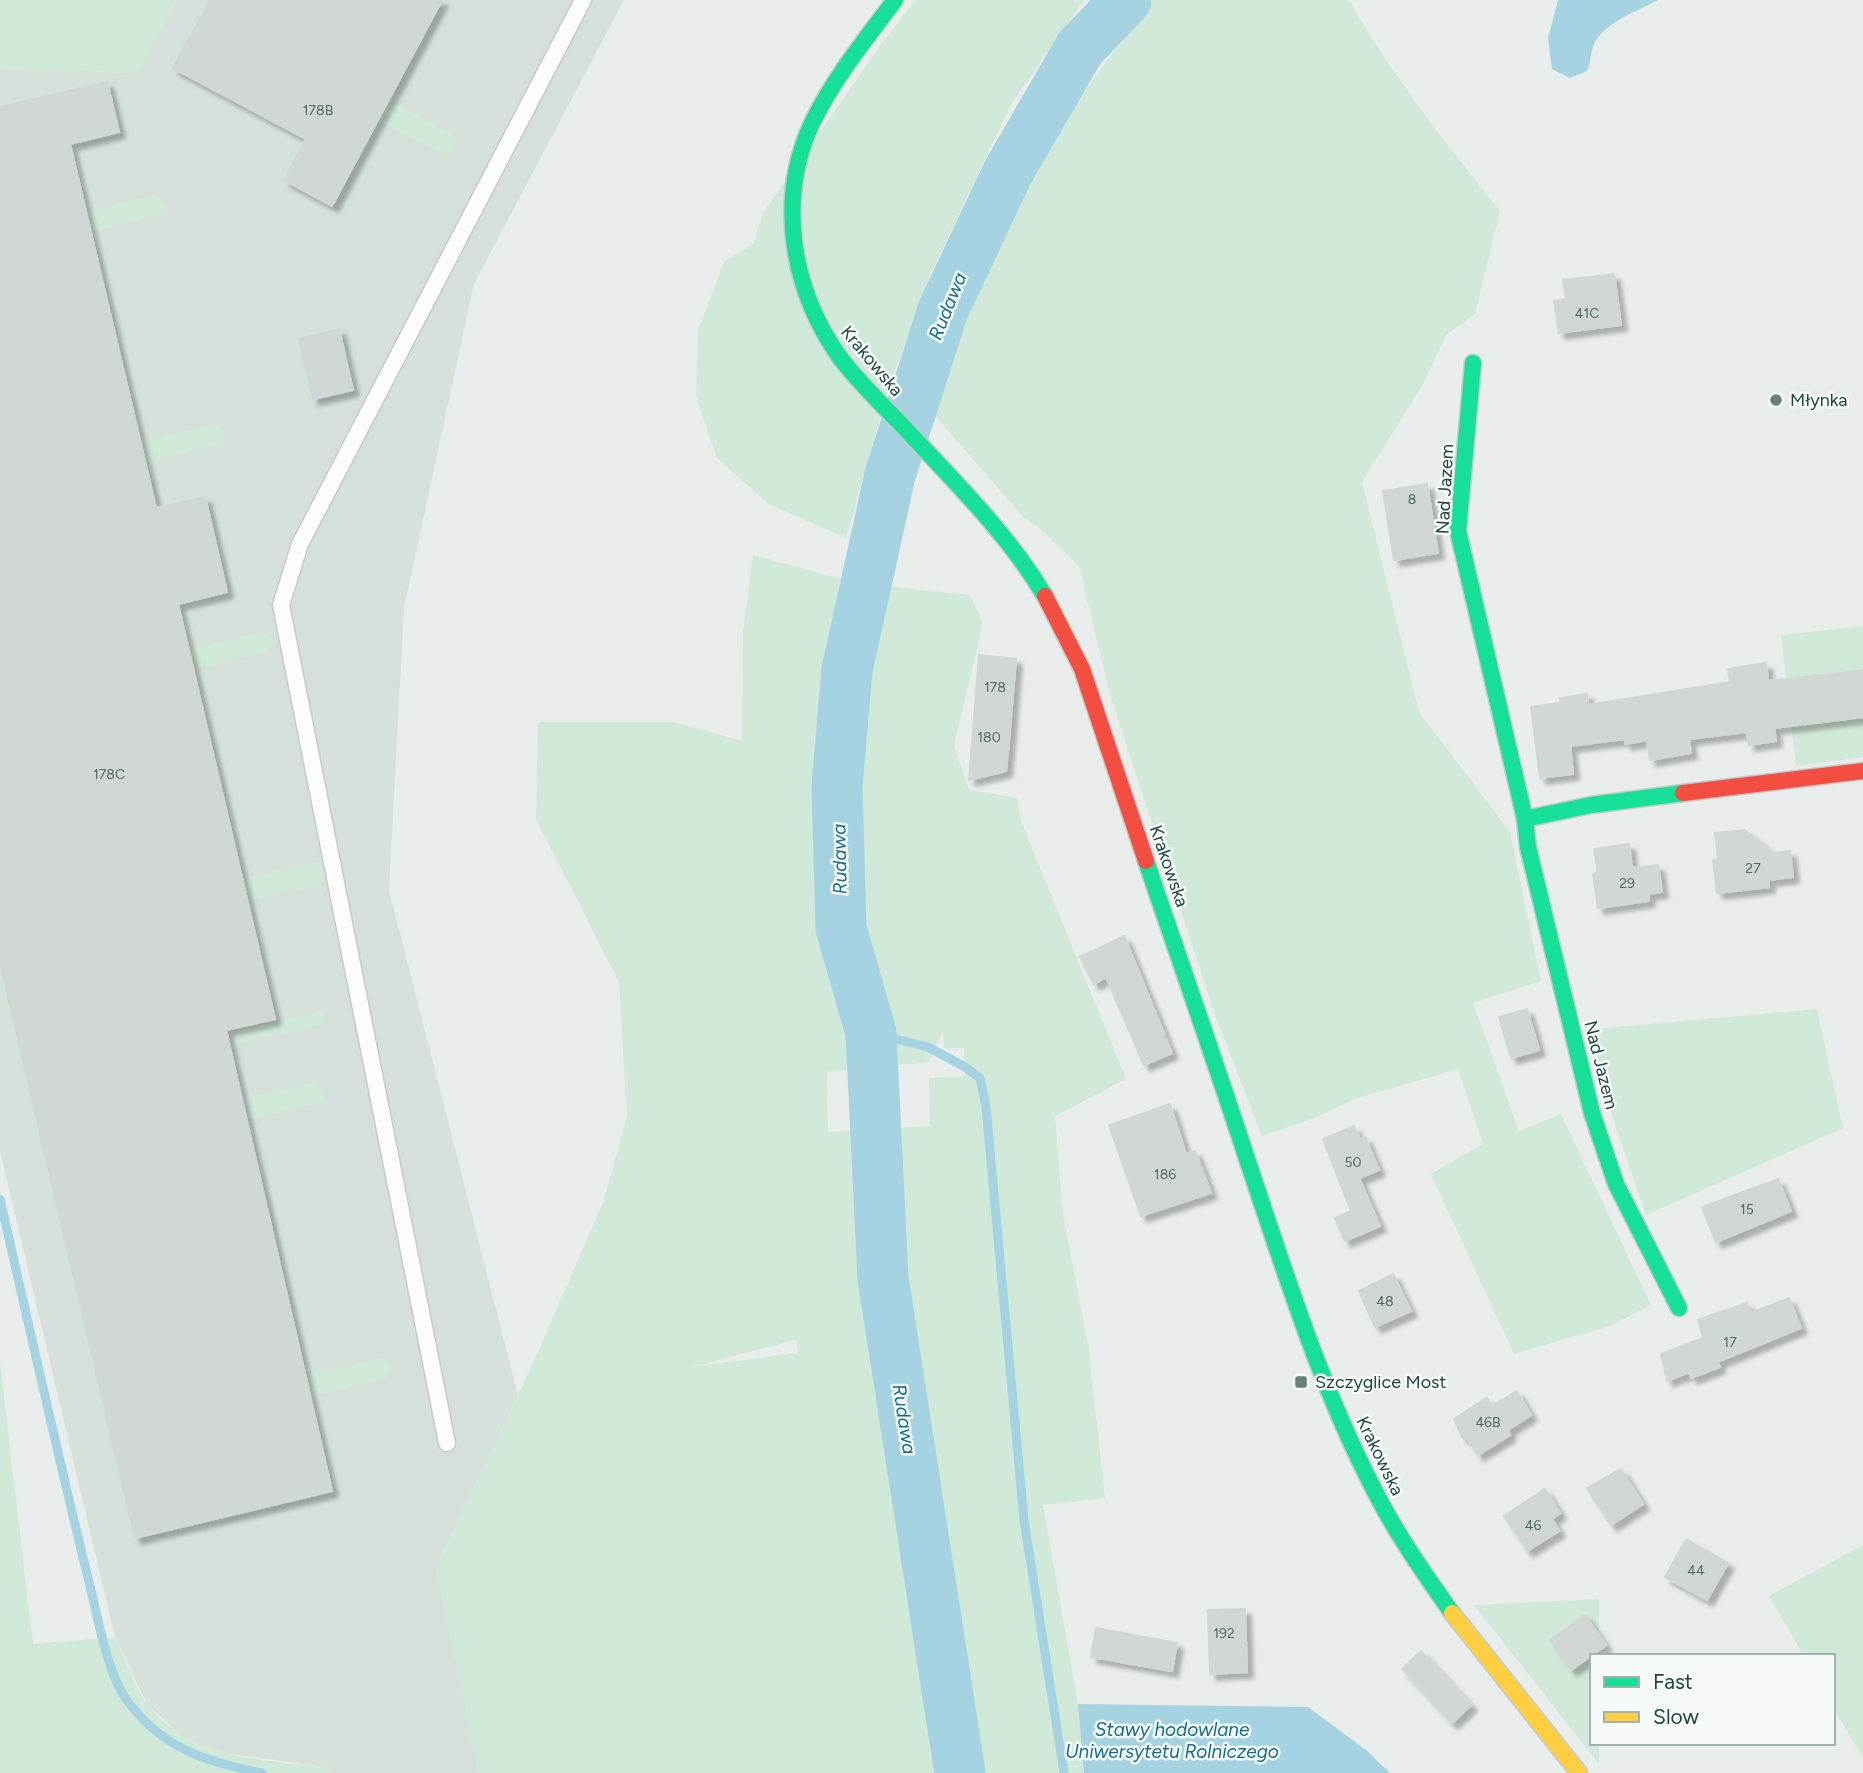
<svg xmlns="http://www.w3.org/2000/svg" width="1863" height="1773" viewBox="0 0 1863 1773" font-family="Figtree,sans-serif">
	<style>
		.built { fill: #d5e0db }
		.green { fill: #d0e8d8; fill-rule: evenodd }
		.water { fill: #a4d2e0 }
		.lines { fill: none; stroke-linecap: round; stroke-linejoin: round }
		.stream { stroke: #a4d2e0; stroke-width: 9 }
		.river { stroke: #a4d2e0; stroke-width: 51 }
		.building { fill: #d0d6d4; stroke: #d0d6d4; stroke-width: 2; filter: url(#shadow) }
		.lane-casing { stroke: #c4cac8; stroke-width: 19 }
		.fast-casing { stroke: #c3cbc9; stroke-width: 19 }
		.slow-casing { stroke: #c3cbc9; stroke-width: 19 }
		.jam-casing { stroke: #c3cbc9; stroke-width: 19 }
		.lane { stroke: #fcfcfc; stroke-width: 16 }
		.fast { stroke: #16e098; stroke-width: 16 }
		.slow { stroke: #ffcf43; stroke-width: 16 }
		.jam { stroke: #f24e42; stroke-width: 16 }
		.poi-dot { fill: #67807b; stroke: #f6fbf9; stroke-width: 2.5 }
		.labels { text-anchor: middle; stroke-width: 5; stroke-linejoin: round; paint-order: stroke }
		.number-label { font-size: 14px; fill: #4e6a64 }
		.street-label { font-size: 18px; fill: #21453e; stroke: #f6fbf9 }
		.poi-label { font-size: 18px; fill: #21453e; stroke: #f6fbf9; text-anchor: start }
		.water-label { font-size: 19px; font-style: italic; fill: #136d89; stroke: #f6fbf9 }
	</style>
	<defs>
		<filter id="shadow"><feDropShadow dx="6" dy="6" stdDeviation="2" flood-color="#0004"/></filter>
	</defs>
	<rect width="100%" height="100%" fill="#e8edeb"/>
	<path class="built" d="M177,0H624L474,284L404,608L389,890L518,1395L436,1567L479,1773H334L331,1768L218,1752L181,1736L147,1704L115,1637L0,1151V68L138,73Z"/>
	<g class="green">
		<path d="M0,0H177L139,73L0,68Z"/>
		<path d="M915,0H1084L1012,103L930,275L889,387L846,538L769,504L717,458L696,396L698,330L724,262L754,243L763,213L883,42Z"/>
		<path d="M1153,0H1349C1392,75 1446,144 1500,211L1475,314L1446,335L1423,384L1362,482L1419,712L1510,832L1541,981L1473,1003L1519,1131L1561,1114L1651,1305L1610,1326L1514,1354L1431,1174L1483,1144L1458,1069L1355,1099L1312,1119L1262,1136L1215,1015L1110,695L1079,566L1038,527L1024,518L925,404L975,277L1036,156Z"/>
		<path d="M389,100L453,134C462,144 456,151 445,155L378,120Z"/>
		<path d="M155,195C163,198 165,201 166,209L161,215L91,232L86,211Z"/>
		<path d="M214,424C226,427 226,436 219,445L145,463L140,442Z"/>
		<path d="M753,555L841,579L883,586L970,595L983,623L954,746L969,790L1017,798L1021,821L1126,1079L1055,1116L1063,1215L1089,1349L1105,1498L1043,1505L1078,1704L1084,1773H479L436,1567L535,1359L604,1200L627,1116L619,982L536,819L538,722H674L742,741L743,631ZM943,1030L944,1048H964L965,1076L929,1078L930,1126L828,1132L827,1072L929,1062ZM796,1340L798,1353L691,1367Z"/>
		<path d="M1863,626V757L1796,766L1781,635Z"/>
		<path d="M263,632C271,636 273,640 272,648L267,652L194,669L189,649Z"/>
		<path d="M314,862L320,863L327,872L325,879L320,884L248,901L243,879Z"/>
		<path d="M1817,1009L1843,1128L1646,1215L1583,1030Z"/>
		<path d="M323,1010L326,1023L236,1044L233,1032Z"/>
		<path d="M316,1082L326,1091L325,1097L320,1103L247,1120L242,1098Z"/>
		<path d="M382,1358L388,1362L391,1367L387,1379L311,1397L306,1375Z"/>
		<path d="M0,1362L33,1644L115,1637C124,1656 136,1690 148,1705C193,1761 266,1759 331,1768L334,1773H0Z"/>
		<path d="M1863,1545V1758L1833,1707V1656H1804L1769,1596Z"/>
		<path d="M1599,1599V1656H1592V1743H1599V1764L1474,1605Z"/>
	</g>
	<g class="water">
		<path d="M1558,0H1658C1638,11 1597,25 1592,50C1590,57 1591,63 1587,71L1570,78L1552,69L1548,38Z"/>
		<path d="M1078,1704L1308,1707L1366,1750L1390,1773H1084Z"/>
	</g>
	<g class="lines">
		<g class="stream">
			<path d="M871,1033L928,1047L965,1067L980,1078L986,1107L1024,1520L1064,1773"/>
			<path d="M0,1199C29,1326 57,1452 88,1578C97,1612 106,1671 126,1699C161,1748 206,1762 262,1773"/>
		</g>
		<path class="river" d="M960,1773L883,1278L871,1033L841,928L837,786L847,670L890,475L943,310L1008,172L1080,48L1126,0"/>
	</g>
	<g class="building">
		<path d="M210,0H442L332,206L284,180L306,139L173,68Z"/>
		<path d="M107,82L119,132L70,144L156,508L205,497L227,592L178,604L275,1019L226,1030L332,1491L135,1538L0,962V107Z"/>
		<path d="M1614,274L1621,325L1559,333L1554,301L1566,299L1563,280Z"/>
		<path d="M339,329L353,390L313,399L299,339Z"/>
		<path d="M1427,484L1438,553L1394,560L1383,491Z"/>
		<path d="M979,655L1016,659L1009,741L1006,771L969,780Z"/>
		<path d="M1766,663L1768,681L1863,670V717L1774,728L1776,741L1749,745L1747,732L1689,739L1691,753L1650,760L1647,740L1625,744V739L1570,746L1573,774L1540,778L1531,707L1560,703V698L1587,694L1588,705L1730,682L1728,669Z"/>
		<path d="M1745,830L1774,853L1790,851L1793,877L1768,880L1769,887L1717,893L1713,860L1718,859L1715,833Z"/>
		<path d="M1629,844L1632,868L1658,865L1662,892L1648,894L1649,901L1598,908L1593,874L1598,873L1594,849Z"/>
		<path d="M1124,936L1172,1053L1144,1065L1106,977L1094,984L1080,957Z"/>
		<path d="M1527,1009L1539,1050L1511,1058L1499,1017Z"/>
		<path d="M1170,1104L1186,1154L1195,1151L1211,1193L1141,1216L1109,1125Z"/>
		<path d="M1354,1126L1360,1140L1365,1137L1379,1170L1359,1178L1380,1226L1345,1241L1335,1218L1351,1211L1323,1139Z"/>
		<path d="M1778,1179L1791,1211L1716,1242L1702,1207Z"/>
		<path d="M1393,1274L1411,1311L1375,1327L1359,1291Z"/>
		<path d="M1789,1298L1801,1328L1717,1362L1720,1367L1691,1378L1689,1372L1667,1381L1661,1354L1703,1338L1698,1320L1747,1303L1751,1313Z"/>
		<path d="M1517,1391L1531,1415L1508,1430L1510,1435L1478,1455L1467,1438L1462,1437L1454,1419L1487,1398L1492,1406Z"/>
		<path d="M1621,1469L1643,1504L1611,1525L1587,1488Z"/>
		<path d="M1545,1489L1560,1513L1552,1519L1559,1531L1527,1551L1504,1516Z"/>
		<path d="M1686,1539L1728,1563L1707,1600L1665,1577Z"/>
		<path d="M1245,1609L1247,1672L1210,1674L1208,1610Z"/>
		<path d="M1585,1615L1606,1645L1571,1670L1550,1640Z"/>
		<path d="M1096,1628L1177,1643L1172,1671L1091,1657Z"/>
		<path d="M1421,1651L1471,1705L1452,1723L1402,1669Z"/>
	</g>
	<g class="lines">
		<g class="lane-casing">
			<path id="lane" d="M447,1443L281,605L300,544L583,0"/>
		</g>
		<g class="fast-casing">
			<g id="fast">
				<path d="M895,0C865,40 834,78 812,123C776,201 792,291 841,359C858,381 879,402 899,422C950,477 1006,531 1045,596"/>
				<path d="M1473,363L1458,531L1525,819"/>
				<path d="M1146,861C1180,961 1215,1061 1248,1162C1288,1281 1325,1402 1386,1512C1405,1547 1429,1580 1452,1613"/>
				<path d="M1679,1308L1616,1184L1592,1113L1528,847L1525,819L1591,805L1683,793"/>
			</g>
		</g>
		<g class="slow-casing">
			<path id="slow" d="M1452,1613L1579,1773"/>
		</g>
		<g class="jam-casing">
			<g id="jam">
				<path d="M1045,596L1082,669L1146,861"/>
				<path d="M1683,793L1863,771"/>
			</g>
		</g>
		<use href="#lane" class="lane"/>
		<use href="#fast" class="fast"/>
		<use href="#slow" class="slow"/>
		<use href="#jam" class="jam"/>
	</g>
	<g class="poi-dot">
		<circle cx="1776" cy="400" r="7"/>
		<rect x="1294" y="1375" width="14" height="14" rx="3.5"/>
	</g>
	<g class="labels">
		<g class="number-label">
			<text x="318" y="115">178B</text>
			<text x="1587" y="318">41C</text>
			<text x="1412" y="504">8</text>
			<text x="995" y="692">178</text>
			<text x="989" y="742">180</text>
			<text x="109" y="779">178C</text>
			<text x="1753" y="873">27</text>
			<text x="1627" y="888">29</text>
			<text x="1353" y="1167">50</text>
			<text x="1165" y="1179">186</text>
			<text x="1747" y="1214">15</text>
			<text x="1385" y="1306">48</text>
			<text x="1730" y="1347">17</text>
			<text x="1488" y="1427">46B</text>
			<text x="1533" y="1530">46</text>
			<text x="1696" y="1575">44</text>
			<text x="1224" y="1638">192</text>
		</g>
		<g class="street-label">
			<text transform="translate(872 361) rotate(50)" y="6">Krakowska</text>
			<text transform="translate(1445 489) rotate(-87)" y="6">Nad Jazem</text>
			<text transform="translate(1169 866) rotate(71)" y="6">Krakowska</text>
			<text transform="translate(1601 1065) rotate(76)" y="6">Nad Jazem</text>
			<text transform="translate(1380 1456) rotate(64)" y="6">Krakowska</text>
		</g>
		<g class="poi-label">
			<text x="1790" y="406">Młynka</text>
			<text x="1315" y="1388">Szczyglice Most</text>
		</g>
		<g class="water-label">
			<text transform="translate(947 306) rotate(-68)" y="7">Rudawa</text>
			<text transform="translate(839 859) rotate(-91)" y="7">Rudawa</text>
			<text transform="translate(905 1419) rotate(81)" y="7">Rudawa</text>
			<text x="1172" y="1736">Stawy hodowlane<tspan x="1172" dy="22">Uniwersytetu Rolniczego</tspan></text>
		</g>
	</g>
	<rect x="1590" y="1654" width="245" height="91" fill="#f6fbf9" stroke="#a1b2ae" stroke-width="2"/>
	<rect x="1604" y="1677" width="35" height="10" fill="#16e098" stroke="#a1b2ae" stroke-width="2"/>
	<text x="1653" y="1689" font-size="21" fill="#21453e">Fast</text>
	<rect x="1604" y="1712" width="35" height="10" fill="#ffcf43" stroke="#a1b2ae" stroke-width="2"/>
	<text x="1653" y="1724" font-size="21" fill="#21453e">Slow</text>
</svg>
